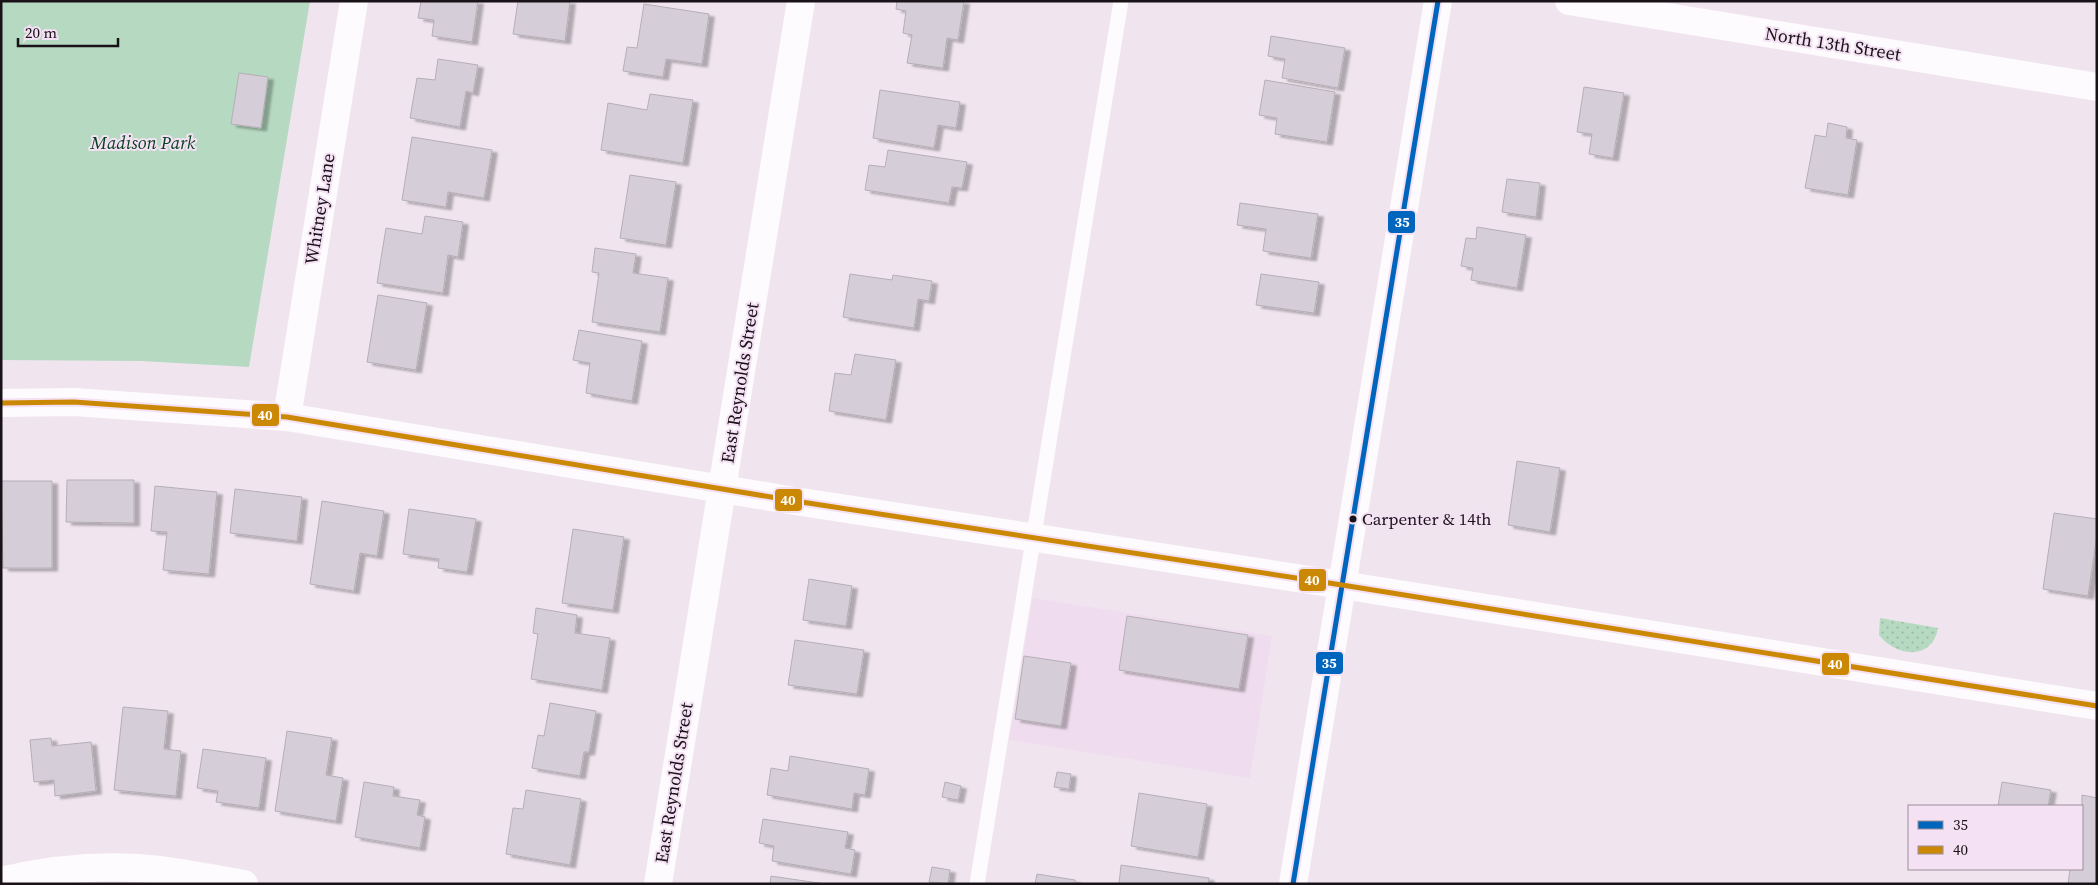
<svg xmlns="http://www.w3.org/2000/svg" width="2098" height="885" viewBox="0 0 2098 885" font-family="'Source Serif 4',serif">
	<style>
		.built { fill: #efdcee }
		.grass { fill: url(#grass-dots) }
		.green { fill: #b6d9c1 }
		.building { fill: #d5ced8; stroke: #b5aeb6; filter: url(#shadow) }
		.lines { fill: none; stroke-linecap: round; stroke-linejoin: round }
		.service { stroke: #fdfbfd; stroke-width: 15 }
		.minor { stroke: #fdfbfd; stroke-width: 28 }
		.tertiary { stroke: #fdfbfd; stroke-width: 28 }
		.bus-1-casing { stroke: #f4e1f3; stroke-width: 9 }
		.bus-2-casing { stroke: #f4e1f3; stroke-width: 9 }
		.bus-1 { stroke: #0065bd; stroke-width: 5 }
		.bus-2 { stroke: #cb8805; stroke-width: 5 }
		.bus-dot { fill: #191219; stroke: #f4e1f3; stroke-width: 2 }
		.labels { text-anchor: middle; stroke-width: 4; stroke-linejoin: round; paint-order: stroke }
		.bus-label { font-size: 17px; fill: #191219; stroke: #f4e1f3; text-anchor: start }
		.street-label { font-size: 18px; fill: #191219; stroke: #f4e1f3 }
		.park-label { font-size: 18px; font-style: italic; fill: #043f1e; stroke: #f4e1f3 }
		.line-badge { stroke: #f4e1f3; stroke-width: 2 }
		.badge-label { font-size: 14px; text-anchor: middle; font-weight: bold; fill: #fff }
	</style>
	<defs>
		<pattern id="grass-dots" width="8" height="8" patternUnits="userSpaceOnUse" patternTransform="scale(1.25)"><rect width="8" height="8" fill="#b6d9c1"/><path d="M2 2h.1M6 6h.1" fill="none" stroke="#9cb9a5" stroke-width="1.8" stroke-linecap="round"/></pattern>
		<filter id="shadow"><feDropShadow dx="5.5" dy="3" stdDeviation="1" flood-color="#0004"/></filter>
	</defs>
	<rect width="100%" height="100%" fill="#f0e5ef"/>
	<path class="built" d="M1033,598L1272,636L1250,778L1009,740Z"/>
	<path class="grass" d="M1880,618L1938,628C1932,661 1896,657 1879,635Z"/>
	<path class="green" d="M1,1H310L249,367L141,361L1,360Z"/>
	<g class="building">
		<path d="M421,1H478L472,42L432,36L434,20L418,18Z"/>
		<path d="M518,1H570L565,41L513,34Z"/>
		<path d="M897,1H964L958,40L947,38L943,68L907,63L912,35L903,33L906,11L896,9Z"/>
		<path d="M644,4L709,14L702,64L666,59L663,77L623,71L627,47L637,48Z"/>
		<path d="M1271,36L1345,48L1338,88L1282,78L1285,59L1268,56Z"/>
		<path d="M438,59L478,65L473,93L466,91L460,127L410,118L417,78L435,80Z"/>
		<path d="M239,73L268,77L261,128L231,124Z"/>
		<path d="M1265,80L1335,92L1327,142L1275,134L1277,118L1259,115Z"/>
		<path d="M1584,87L1624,93L1613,158L1589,154L1592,134L1577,132Z"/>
		<path d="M880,90L960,102L956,128L938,125L934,148L873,138Z"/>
		<path d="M650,94L693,100L683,163L601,150L608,103L647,110Z"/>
		<path d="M1828,123L1847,127L1846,138L1857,140L1848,195L1805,188L1815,135L1826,137Z"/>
		<path d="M412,137L492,150L484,198L448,192L446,207L402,200Z"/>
		<path d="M888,150L967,162L962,188L952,187L949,203L865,190L869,165L885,167Z"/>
		<path d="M630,175L676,182L666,245L620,238Z"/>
		<path d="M1507,179L1540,183L1536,217L1502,212Z"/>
		<path d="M1240,203L1318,214L1311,258L1263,251L1266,229L1237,225Z"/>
		<path d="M425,216L463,222L458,257L448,255L443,293L377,283L386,228L422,234Z"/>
		<path d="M1477,227L1526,235L1517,288L1471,280L1473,268L1461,266L1466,238L1476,239Z"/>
		<path d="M595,248L636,254L633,273L668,278L660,332L592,322L599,273L592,272Z"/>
		<path d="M850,274L892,280L893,275L932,281L929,301L918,299L914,328L843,317Z"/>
		<path d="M1261,274L1319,282L1314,313L1256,305Z"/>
		<path d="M378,295L427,303L416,370L367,362Z"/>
		<path d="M579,330L642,341L632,401L586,393L590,363L573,360Z"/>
		<path d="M855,354L896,360L886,420L829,411L835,373L851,375Z"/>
		<path d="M1517,461L1560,468L1550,532L1508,525Z"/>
		<path d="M67,480H134V523L66,522Z"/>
		<path d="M1,481H52V568H3Z"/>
		<path d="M155,486L217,492L209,574L163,570L167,532L151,531Z"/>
		<path d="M235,489L302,497L297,541L230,533Z"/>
		<path d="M322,501L384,511L377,556L360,553L354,591L310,584Z"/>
		<path d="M409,509L476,519L467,572L438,568L439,559L403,554Z"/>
		<path d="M2054,513L2097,519V535L2088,596L2043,589Z"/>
		<path d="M573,529L624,537L613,610L562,603Z"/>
		<path d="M809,579L852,586L846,626L803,620Z"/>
		<path d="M536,608L577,615L575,633L610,638L602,690L531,679L538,634L533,633Z"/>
		<path d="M1127,616L1248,635L1239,689L1119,670Z"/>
		<path d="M795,640L864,650L857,694L788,685Z"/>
		<path d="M1024,656L1071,663L1061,726L1015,719Z"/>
		<path d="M550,703L596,711L589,752H584L580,776L532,768L538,735L544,736Z"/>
		<path d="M123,707L168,711L164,749L181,751L176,796L114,790Z"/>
		<path d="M287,731L332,738L326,775L343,778L336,821L275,811Z"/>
		<path d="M51,738L52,746L91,742L96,791L55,796L54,780L34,782L30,740Z"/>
		<path d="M203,749L266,758L259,808L216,802L218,791L197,788Z"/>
		<path d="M790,756L869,769L865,795L854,793L852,809L767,795L771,768L788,771Z"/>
		<path d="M1057,772L1071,774L1069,789L1054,787Z"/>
		<path d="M364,782L394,787L393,796L420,800L417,815L425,817L420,848L355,837Z"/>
		<path d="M945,782L961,786L958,800L942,797Z"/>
		<path d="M2002,782L2051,790L2048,806H1998Z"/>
		<path d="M526,790L581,799L570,865L506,854L513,808L523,809Z"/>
		<path d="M1139,793L1207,804L1198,857L1131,846Z"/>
		<path d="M2082,795L2097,798V884H2068L2070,869H2082Z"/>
		<path d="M763,819L848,832L845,848L855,850L851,874L772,861L774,846L759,843Z"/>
		<path d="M1121,865L1209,878L1208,884H1119Z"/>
		<path d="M932,867L950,870L948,884L929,882Z"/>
		<path d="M1037,874L1075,880V884H1035Z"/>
		<path d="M771,876L825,884H770Z"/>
	</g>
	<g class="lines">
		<path class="service" d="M977,884L1121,1"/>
		<g class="minor">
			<path d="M1569,1L2097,87"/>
			<path d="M1,403L74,402L287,417L795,501L1342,585L2097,706"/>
			<path d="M287,417L354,1"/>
			<path d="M1,881C52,869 108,864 161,870C189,874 216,879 244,884"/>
			<path d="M658,884L801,1"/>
		</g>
		<path class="tertiary" d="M1293,884L1438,1"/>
		<g class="bus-1-casing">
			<path id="bus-1" d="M1293,884L1438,1"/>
		</g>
		<g class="bus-2-casing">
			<path id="bus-2" d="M1,403L74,402L287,417L795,501L1342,585L2097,706"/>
		</g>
		<use href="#bus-1" class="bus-1"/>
		<use href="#bus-2" class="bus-2"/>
	</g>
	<circle class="bus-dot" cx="1353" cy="519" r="4.5"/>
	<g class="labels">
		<g class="bus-label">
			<text x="1362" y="525">Carpenter &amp; 14th</text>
		</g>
		<g class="street-label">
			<text transform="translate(1833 44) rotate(9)" y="6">North 13th Street</text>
			<text transform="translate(320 209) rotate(-81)" y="6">Whitney Lane</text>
			<text transform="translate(740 383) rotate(-81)" y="6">East Reynolds Street</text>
			<text transform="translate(674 783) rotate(-81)" y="6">East Reynolds Street</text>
		</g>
		<g class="park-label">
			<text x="143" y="149">Madison Park</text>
		</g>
	</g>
	<g class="line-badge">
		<rect x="1387" y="210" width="29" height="24" rx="5" fill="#0065bd"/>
		<rect x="251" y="403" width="29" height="24" rx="5" fill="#cb8805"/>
		<rect x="774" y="488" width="29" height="24" rx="5" fill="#cb8805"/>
		<rect x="1298" y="568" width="29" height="24" rx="5" fill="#cb8805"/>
		<rect x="1315" y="651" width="29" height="24" rx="5" fill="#0065bd"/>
		<rect x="1821" y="652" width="29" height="24" rx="5" fill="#cb8805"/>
	</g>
	<g class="badge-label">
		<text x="1402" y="227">35</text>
		<text x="265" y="420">40</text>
		<text x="788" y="505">40</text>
		<text x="1312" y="585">40</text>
		<text x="1329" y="668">35</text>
		<text x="1835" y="669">40</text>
	</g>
	<rect width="2098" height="885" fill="none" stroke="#191219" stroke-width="5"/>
	<rect x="1908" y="805" width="175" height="65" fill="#f4e1f3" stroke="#9c8e9c"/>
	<rect x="1918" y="821" width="25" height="8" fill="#0065bd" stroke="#9c8e9c"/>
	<text x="1953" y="830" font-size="15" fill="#191219">35</text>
	<rect x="1918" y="846" width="25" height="8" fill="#cb8805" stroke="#9c8e9c"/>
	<text x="1953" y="855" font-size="15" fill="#191219">40</text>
	<path d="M18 38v8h100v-8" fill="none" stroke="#191219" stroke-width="2.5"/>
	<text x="25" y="38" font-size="15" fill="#191219" stroke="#f4e1f3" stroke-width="4" paint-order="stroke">20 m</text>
</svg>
